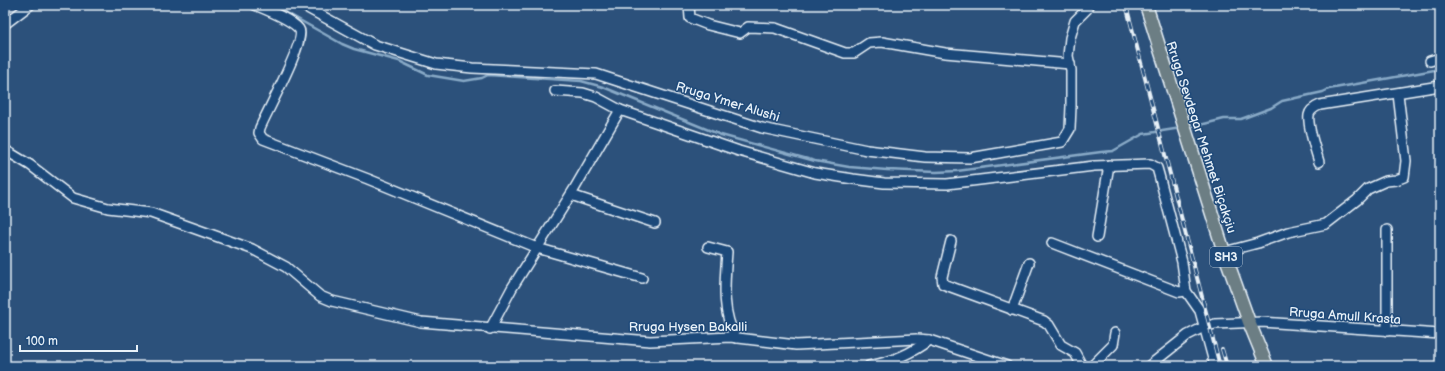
<svg xmlns="http://www.w3.org/2000/svg" width="1445" height="371" viewBox="0 0 1445 371" font-family="'Balsamiq Sans',sans-serif">
	<style>
		.lines { fill: none; stroke-linecap: round; stroke-linejoin: round }
		.stream { stroke: #89aac7; stroke-width: 2.5 }
		.minor-casing { stroke: #e8f1f8; stroke-width: 12 }
		.major-casing { stroke: #e8f1f8; stroke-width: 15 }
		.minor { stroke: #1f4a7a; stroke-width: 9 }
		.major { stroke: #6c7e84; stroke-width: 12 }
		.rail-casing { stroke: #e8f1f8; stroke-width: 4 }
		.rail { stroke: #1f4a7a; stroke-width: 2.5; stroke-dasharray: 8; stroke-linecap: butt }
		.labels { text-anchor: middle; stroke-width: 3; stroke-linejoin: round; paint-order: stroke }
		.shield { fill: #1f4a7a; stroke: #acbfd2; stroke-width: 1 }
		.shield-label { font-size: 12px; font-weight: bold; fill: #e8f1f8 }
		.street-label { font-size: 13px; fill: #e8f1f8; stroke: #1f4a7a }
	</style>
	<rect width="100%" height="100%" fill="#2c517b"/>
	<filter id="ink" filterUnits="userSpaceOnUse"><feTurbulence type="fractalNoise" baseFrequency=".025" numOctaves="2"/><feDisplacementMap in="SourceGraphic" scale="8" xChannelSelector="R" yChannelSelector="G"/><feConvolveMatrix kernelMatrix="1 2 1 2 8 2 1 2 1" color-interpolation-filters="sRGB"/></filter>
	<g filter="url(#ink)">
		<g class="lines">
			<g class="stream">
				<path d="M273,5L342,44L354,49L399,61L428,75L464,81L482,78L488,75L581,81L603,87L721,135L815,161L849,167L887,170L936,172L957,171L1101,152L1113,151L1143,134L1181,128"/>
				<path d="M1188,128L1224,119H1241L1271,108L1282,101L1323,92L1329,89L1440,69"/>
			</g>
			<g class="minor-casing">
				<g id="minor">
					<path d="M255,5C267,10 291,19 299,29C307,39 266,113 260,128L259,133L263,139L368,179L537,248L642,278"/>
					<path d="M302,5L375,45L436,64L472,68L596,74L762,128L867,150L925,157L970,158L1062,142L1070,129L1071,106V70L1068,56L1070,38L1075,21L1087,9L1088,5"/>
					<path d="M689,5L690,18L708,25L740,33L748,27L775,28L845,53H854L869,43L882,42L945,53L1070,64"/>
					<path d="M5,24L30,5"/>
					<path d="M1430,61L1440,58"/>
					<path d="M555,91L583,93L596,97L620,110L739,151L815,173L853,179L884,183L947,184L1094,166L1150,164L1157,168L1159,175L1182,262L1186,291L1200,311L1215,366"/>
					<path d="M5,150L30,165L73,198L108,208L151,213L252,249L286,267L320,296L332,301L421,322L650,341L730,337L796,345L917,339L929,340L1007,366"/>
					<path d="M1319,162C1316,151 1307,126 1309,115C1310,110 1315,107 1320,105L1440,86"/>
					<path d="M571,195L655,223"/>
					<path d="M1097,237L1109,165"/>
					<path d="M951,241L942,277L943,284L1044,321L1049,325L1061,345L1075,353L1082,366"/>
					<path d="M1052,243L1179,292L1186,291"/>
					<path d="M708,247L727,252C725,281 721,312 736,338"/>
					<path d="M1224,252L1258,243L1288,232L1326,224L1357,200L1368,189L1386,181L1396,180L1404,177L1406,161L1398,94"/>
					<path d="M1012,310L1029,263"/>
					<path d="M490,329L512,288L573,191L620,110"/>
					<path d="M1387,331V230"/>
					<path d="M869,366C891,362 911,354 929,340"/>
					<path d="M1092,366L1113,345L1115,333"/>
					<path d="M1149,366L1188,335L1204,327L1215,324L1261,322L1440,334"/>
				</g>
			</g>
			<g class="major-casing">
				<path id="major" d="M1146,5L1224,252L1249,322L1267,366"/>
			</g>
			<use href="#minor" class="minor"/>
			<use href="#major" class="major"/>
			<g class="rail-casing">
				<g id="rail">
					<path d="M1126,5L1220,366"/>
					<path d="M1222,349L1227,366"/>
				</g>
			</g>
			<use href="#rail" class="rail"/>
		</g>
	</g>
	<g class="labels">
		<rect class="shield" x="1210" y="247" width="32" height="20" rx="3"/>
		<g class="shield-label">
			<text x="1226" y="261">SH3</text>
		</g>
		<g class="street-label">
			<text transform="translate(728 101) rotate(17)" y="5">Rruga Ymer Alushi</text>
			<text transform="translate(1202 137) rotate(72)" y="5">Rruga Sevdeqar Mehmet Biçakçiu</text>
			<text transform="translate(1345 315) rotate(4)" y="5">Rruga Amull Krasta</text>
			<text x="688" y="331">Rruga Hysen Bakalli</text>
		</g>
	</g>
	<rect width="1445" height="371" fill="none" stroke="#1f4a7a" stroke-width="20"/>
	<rect x="10" y="10" width="1425" height="351" fill="none" stroke="#e8f1f8" stroke-width="1.5" filter="url(#ink)"/>
	<path d="M20 345v6h117v-6" fill="none" stroke="#e8f1f8" stroke-width="2"/>
	<text x="26" y="345" font-size="12" fill="#e8f1f8" stroke="#1f4a7a" stroke-width="3" paint-order="stroke">100 m</text>
</svg>
